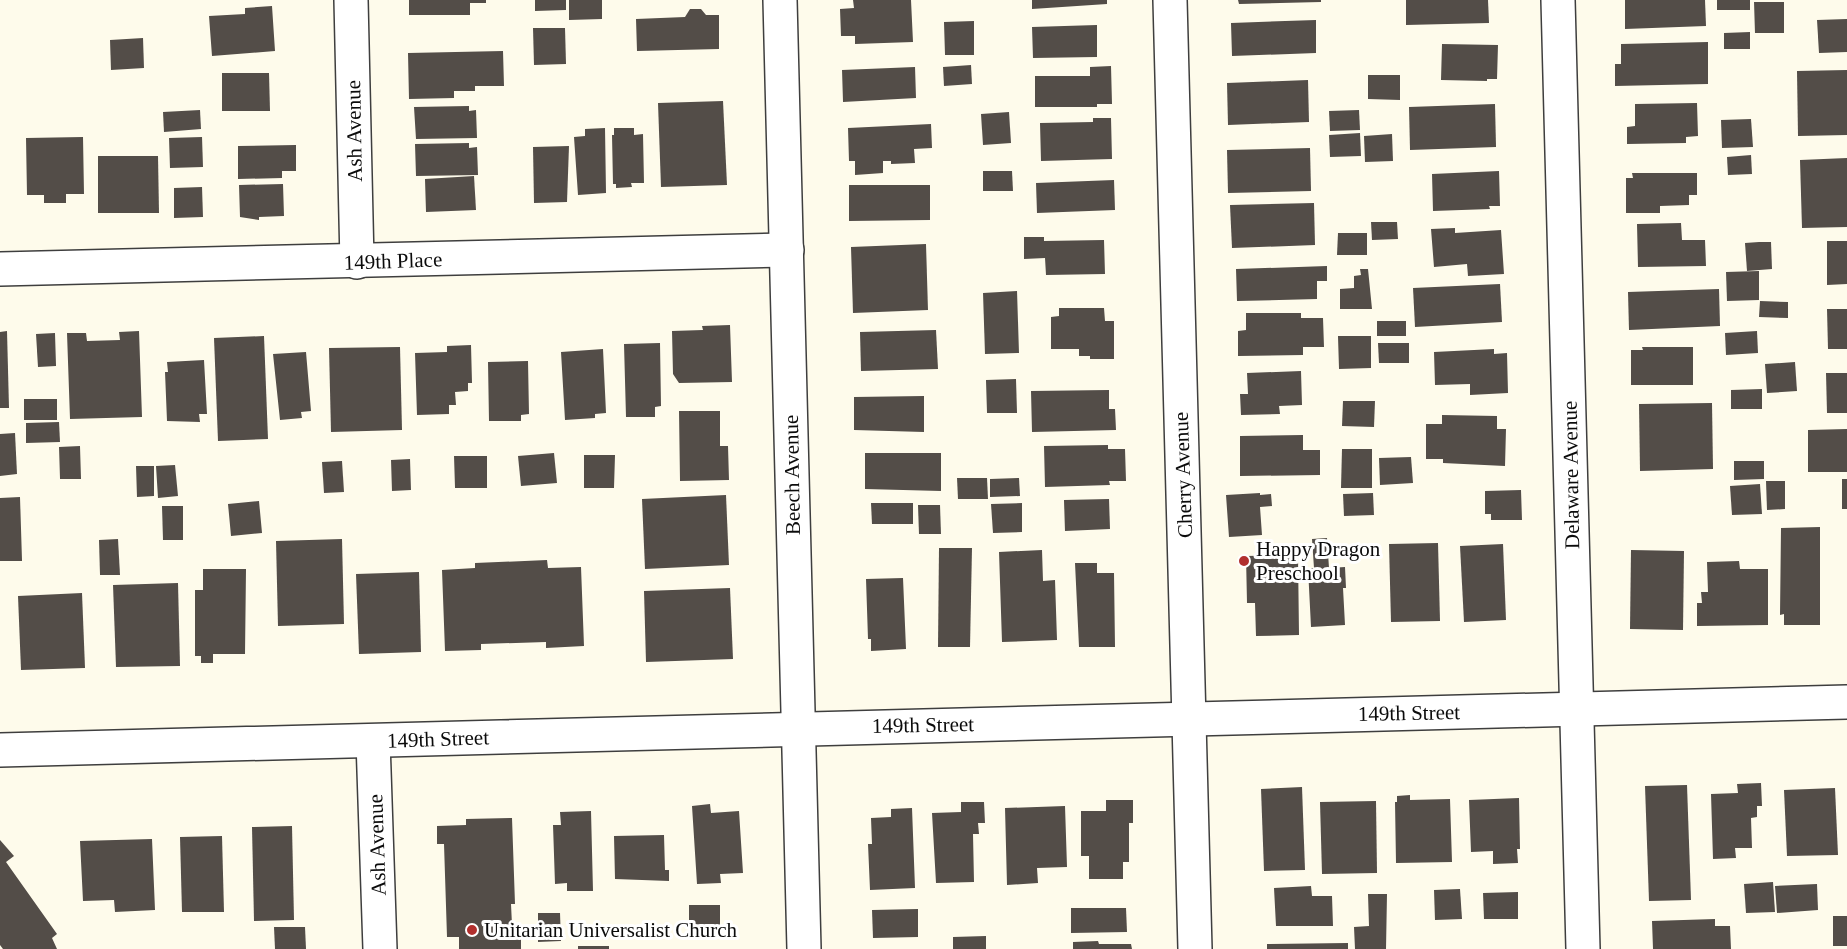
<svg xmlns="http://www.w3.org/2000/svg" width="1847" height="949" viewBox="0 0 1847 949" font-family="'Times New Roman',serif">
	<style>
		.building { fill: #534d48 }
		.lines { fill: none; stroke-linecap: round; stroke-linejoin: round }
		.minor-casing { stroke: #3e3e3e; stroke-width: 36 }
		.minor { stroke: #fff; stroke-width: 33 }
		.poi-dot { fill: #b12f2d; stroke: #fff; stroke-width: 2 }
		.labels { text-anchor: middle; stroke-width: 6; stroke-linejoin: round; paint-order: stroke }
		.street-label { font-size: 21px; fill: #0b0b0b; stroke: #fff }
		.poi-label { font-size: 21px; fill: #0b0b0b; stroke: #fff; text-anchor: start }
	</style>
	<rect width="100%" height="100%" fill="#fefbeb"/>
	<g class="building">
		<path d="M409,0H486V3H470V15H409Z"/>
		<path d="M535,0H566V10L535,11Z"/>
		<path d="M569,0H602V19L569,20Z"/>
		<path d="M853,0H911L913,42L855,44V36H841L840,9L854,8Z"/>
		<path d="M1032,0H1107V4L1032,9Z"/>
		<path d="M1238,0H1321V2L1239,4Z"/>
		<path d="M1406,0H1488L1489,23L1406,25Z"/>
		<path d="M1625,0H1705L1706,26L1625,29Z"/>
		<rect x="1717" y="0" width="33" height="10"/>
		<path d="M1754,2H1784V33H1755Z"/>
		<path d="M272,6L275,51L212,56L209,16L245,14V8Z"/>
		<path d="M690,9H701L706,15H719V49L637,51L636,19L685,17Z"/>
		<path d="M1847,19V52L1819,53L1817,20Z"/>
		<path d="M1316,20V53L1232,56L1231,23Z"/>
		<path d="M974,21V55H945L944,22Z"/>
		<path d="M1097,25V57L1033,58L1032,27Z"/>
		<path d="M533,28H565L566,64L534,65Z"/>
		<path d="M1750,32V49H1724V33Z"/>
		<path d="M143,38L144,68L111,70L110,40Z"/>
		<path d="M1708,42V84L1615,86V64H1621V44Z"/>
		<path d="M1442,44L1498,45L1497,79H1487V81L1441,80Z"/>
		<path d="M503,51L504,86H475V91H454V98L409,99L408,53Z"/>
		<path d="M971,65L972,84L944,86L943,67Z"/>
		<path d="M1111,66L1112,104H1097V107H1035V76H1090V67Z"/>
		<path d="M915,67L916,98L843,102L842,70Z"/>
		<path d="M1847,70V135L1798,136L1797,71Z"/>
		<path d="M222,73H269L270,111H222Z"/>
		<path d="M1368,75H1400V100L1368,99Z"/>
		<path d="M1308,80L1309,122L1228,125L1227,83Z"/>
		<path d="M723,101L727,185L661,187L658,103Z"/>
		<path d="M1697,103L1698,136L1686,137V143L1627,144V127L1635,126V104Z"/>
		<path d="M1495,104L1496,147L1410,150L1409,107Z"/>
		<path d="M469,106V111L476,110L477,138L416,139L414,107Z"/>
		<path d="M200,110L201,129L164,132L163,112Z"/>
		<path d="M1359,110L1360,130L1330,131L1329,111Z"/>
		<path d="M1009,112L1011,143L983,145L981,114Z"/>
		<path d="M1093,118H1111L1112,159L1041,161L1040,123L1093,122Z"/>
		<path d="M1751,119L1753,147L1722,148L1721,120Z"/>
		<path d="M931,124L932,148L914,149L915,163L891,164V161H883V173L855,175V161H849L848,128Z"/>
		<path d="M605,128L606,193L578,195L574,137L585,136V129Z"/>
		<path d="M614,128H634V135L643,134L644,183H631L632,187L616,188V184H613L612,135H614Z"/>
		<path d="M1360,133L1361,156L1330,157L1329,135Z"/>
		<path d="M1392,134L1393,161L1365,162L1364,136Z"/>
		<path d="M83,137L84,194H66V203H44V195H27L26,138Z"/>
		<path d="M202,137L203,167L170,168L169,138Z"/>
		<path d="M469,143V148L477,147L478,175L416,176L415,144Z"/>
		<path d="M296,145V171H282V178L238,179V146Z"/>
		<path d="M569,146L567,202L534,203L533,147Z"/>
		<path d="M1310,148L1311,191L1228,193L1227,150Z"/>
		<path d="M1751,155L1752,174L1728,175L1727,157Z"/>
		<path d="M98,156H158L159,213H98Z"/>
		<path d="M1847,158V227L1802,228L1800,160Z"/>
		<path d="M983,171H1012L1013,191H983Z"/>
		<path d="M1499,171L1500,206H1489L1490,209L1433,211L1432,174Z"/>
		<path d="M1632,173H1697V195H1689V205L1660,206V213H1626V178H1633Z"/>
		<path d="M474,176L476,210L426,212L425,179Z"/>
		<path d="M1114,180L1115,210L1037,213L1036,183Z"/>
		<path d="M283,184L284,216L259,217V220L240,217L239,185Z"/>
		<path d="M849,185H930V220L849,221Z"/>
		<path d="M202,187L203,217L174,218V188Z"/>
		<path d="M1314,203L1315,245L1232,248L1230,205Z"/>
		<path d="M1371,222H1397L1398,239L1372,240Z"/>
		<path d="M1681,223L1682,240H1705L1706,266L1638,267L1637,224Z"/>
		<path d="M1455,228V233L1501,230L1504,274L1468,276L1467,264L1434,267L1431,229Z"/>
		<path d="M1338,233H1367V255H1337Z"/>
		<path d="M1024,237H1044V241L1104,240L1105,274L1046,275L1045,258L1024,259Z"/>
		<path d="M1827,241H1847V284L1827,285Z"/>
		<path d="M1759,242H1771L1772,269L1747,271L1745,243Z"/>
		<path d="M926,244L928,310L853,313L851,247Z"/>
		<path d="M1327,266V281H1317V299L1237,301L1236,269Z"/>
		<path d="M1360,269H1368L1372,309H1340V289L1354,288V276L1361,275Z"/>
		<path d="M1759,271V300L1727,301L1726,272Z"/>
		<path d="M1500,284L1502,322L1415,327L1413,288Z"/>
		<path d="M1719,289L1720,326L1629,330L1628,292Z"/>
		<path d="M1017,291L1019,353L985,354L983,293Z"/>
		<path d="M1760,301L1788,302V318L1759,317Z"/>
		<path d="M1059,308H1104L1105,321H1114V359H1090V356H1079V349H1051V317L1059,316Z"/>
		<path d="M1827,309H1847V349H1828Z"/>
		<path d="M1246,313H1301V318H1323L1324,347H1303V355L1238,356V331L1246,330Z"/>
		<rect x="1377" y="321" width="29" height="15"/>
		<path d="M730,325L732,382L679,383L673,374L672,331L703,330L702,326Z"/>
		<path d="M936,330L938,369L861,371L860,332Z"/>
		<path d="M7,331L9,408H0V332Z"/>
		<path d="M139,331L142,417L70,419L67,333H86L87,341L120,340L119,332Z"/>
		<path d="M1757,331L1758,353L1726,355L1725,333Z"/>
		<path d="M55,333L56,366L38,367L36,334Z"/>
		<path d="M264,336L268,439L218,441L214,338Z"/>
		<path d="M1338,336H1371V368L1339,369Z"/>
		<path d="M660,343L661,406L655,407V417H626L624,344Z"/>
		<path d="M1378,343H1409V363H1379Z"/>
		<path d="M471,345L472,383H468V391L455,392L456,405H449V414L417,415L415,353L447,352V346Z"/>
		<path d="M400,347L402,430L331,432L329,348Z"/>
		<path d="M1642,347H1693V385H1631V350H1643Z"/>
		<path d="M603,349L606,413L595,414V418L565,420L561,352Z"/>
		<path d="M1494,349V354L1507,353L1508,393L1470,395V384L1435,385L1434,352Z"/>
		<path d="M306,352L311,411L301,412L302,418L280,420L273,354Z"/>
		<path d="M204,360L207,414H199L200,422L167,421L165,372H168L167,362Z"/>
		<path d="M528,361L529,414L521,415V421H489L488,362Z"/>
		<path d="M1795,362L1797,391L1767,393L1765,364Z"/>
		<path d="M1301,371L1302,405L1279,406L1280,414L1241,415L1240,394H1248L1247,373Z"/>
		<path d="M1826,373H1847V413H1827Z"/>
		<path d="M1016,379L1017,413H987L986,380Z"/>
		<path d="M1762,389V409H1731V390Z"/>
		<path d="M1109,390V409H1115L1116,430L1032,432L1031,391Z"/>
		<path d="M924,396V432L854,430V397Z"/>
		<rect x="24" y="399" width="33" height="21"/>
		<path d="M1343,401H1375L1374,427L1342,426Z"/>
		<path d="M1712,403L1713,469L1640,471L1639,404Z"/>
		<path d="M679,411H720V446H728L729,480L680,481Z"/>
		<path d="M1442,415L1497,416V429H1506L1505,466L1443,463V459H1426V424H1442Z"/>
		<path d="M59,422L60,442L26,443V423Z"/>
		<path d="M1847,429V472H1808V430Z"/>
		<path d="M15,433L17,474L0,476V434Z"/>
		<path d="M1303,435V450H1320V475L1240,476V436Z"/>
		<path d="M1108,445V449H1125L1126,481H1109L1110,485L1045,487L1044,446Z"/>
		<path d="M80,446L81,479H60L59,447Z"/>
		<path d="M1342,449H1372V488H1341Z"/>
		<path d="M554,453L557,483L521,486L518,456Z"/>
		<path d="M865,453H941V491L865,489Z"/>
		<path d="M584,455H615L614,488H584Z"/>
		<path d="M454,456H487V488H455Z"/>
		<path d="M1411,457L1413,483L1380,485L1379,458Z"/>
		<path d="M410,459L411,490L392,491L391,460Z"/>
		<path d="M342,461L344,492L324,493L322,462Z"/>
		<path d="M1734,461H1764V479L1734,480Z"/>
		<path d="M175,465L178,496L158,498L156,466Z"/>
		<path d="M136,466H154V496L137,497Z"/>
		<path d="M957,478H987L988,499H958Z"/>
		<path d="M1019,478L1020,496L990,497V479Z"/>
		<rect x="1842" y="479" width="5" height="30"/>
		<path d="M1766,481H1785V509L1767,510Z"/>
		<path d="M1760,484L1762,514L1732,515L1730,486Z"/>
		<path d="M1521,490L1522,520H1491V514H1485V491Z"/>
		<path d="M1260,493V495L1271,494L1272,506L1260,507L1262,535L1229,537L1226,495Z"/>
		<path d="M1373,493L1374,515L1344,516L1343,494Z"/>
		<path d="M726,495L729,565L645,569L642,499Z"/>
		<path d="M20,497L22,561H0V498Z"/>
		<path d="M1109,499L1110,529L1065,531L1064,500Z"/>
		<path d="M259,501L262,533L231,536L228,504Z"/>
		<path d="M871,503H913V524H872Z"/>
		<path d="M1022,503V532L993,533L991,504Z"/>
		<path d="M918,505H940L941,534H919Z"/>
		<path d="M162,506H183V540H163Z"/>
		<path d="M1820,527V625H1784V614L1780,615L1781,528Z"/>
		<path d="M1327,538L1329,568L1345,567L1346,588H1343L1345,625L1311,627L1308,568H1314L1312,539Z"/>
		<path d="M118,539L120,575H100L99,540Z"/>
		<path d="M342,539L344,624L278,626L276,541Z"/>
		<path d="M1438,543L1440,621L1391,622L1389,544Z"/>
		<path d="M1503,544L1506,620L1464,622L1460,546Z"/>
		<path d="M939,548H972L970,647H938Z"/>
		<path d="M1042,550L1043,581L1055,580L1057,640L1002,642L999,552Z"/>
		<path d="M1631,550L1684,551L1683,630L1630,629Z"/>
		<path d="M1298,555L1299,635L1256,636L1255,603H1247L1246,556Z"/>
		<path d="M547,560L548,568L581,567L584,646L546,648V642L481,644V650L445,651L442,570L475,568V563Z"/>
		<path d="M1739,561L1740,569H1768V625L1697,626V603H1702L1701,592H1708L1707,562Z"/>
		<path d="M1075,563H1097V573H1114L1115,647H1079Z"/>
		<path d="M203,569H246L245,654H213V663H201V656H195V590H203Z"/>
		<path d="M419,572L421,652L359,654L356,574Z"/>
		<path d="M903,578L906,649L871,651V639H868L866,579Z"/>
		<path d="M178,583L180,666L116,667L113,585Z"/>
		<path d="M730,588L733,659L646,662L644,591Z"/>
		<path d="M82,593L85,668L21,670L18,596Z"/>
		<path d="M1761,783L1762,806H1757V817L1751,818L1752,848H1735L1736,858L1713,859L1711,794L1738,793L1737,784Z"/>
		<path d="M1687,785L1691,900L1649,901L1645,786Z"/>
		<path d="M1302,787L1305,870L1264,871L1261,789Z"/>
		<path d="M1835,788L1838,855L1787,856L1784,790Z"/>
		<path d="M1410,795V800L1450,799L1452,862L1396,863L1395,802H1397V796Z"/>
		<path d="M1519,798L1520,849H1517L1518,863L1493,864V851L1471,852L1469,800Z"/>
		<path d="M1106,800H1133V823H1129V862H1123V879H1089V856H1081V811H1106Z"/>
		<path d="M1376,801L1377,873L1322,874L1320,802Z"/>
		<path d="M961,802H984L985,823H978L979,834H973L974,882L936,883L932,813L961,812Z"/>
		<path d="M710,804L711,813L739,811L743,873L720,874L721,883L697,884L692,806Z"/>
		<path d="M1065,806L1067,867L1037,868L1038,883L1007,885L1005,808Z"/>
		<path d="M912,808L915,888L870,890L868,844H872L871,818L891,817V809Z"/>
		<path d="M591,811L593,891H567V883L555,884L553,825H561L560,812Z"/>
		<path d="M512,818L515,904H511L512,925H521V949H459V937H447L444,844H437V826L466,825V819Z"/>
		<path d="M292,826L294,920L254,921L252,827Z"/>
		<path d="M664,835L665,870H669V881L615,879L614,836Z"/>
		<path d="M222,836L224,912H182L180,837Z"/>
		<path d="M152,839L155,910L115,912L114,900L83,901L80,841Z"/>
		<path d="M0,840L14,856L6,862L57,934L52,938L57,949H3L0,945Z"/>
		<path d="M1773,882L1775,912L1746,913L1744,884Z"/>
		<path d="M1817,884L1818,910L1777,913L1775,886Z"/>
		<path d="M1311,886L1312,896H1332L1333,926H1276L1274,888Z"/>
		<path d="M1460,889L1462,919L1435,920L1434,890Z"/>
		<path d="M1518,892V919H1484L1483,893Z"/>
		<path d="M1368,894H1387L1386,949H1355L1354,927L1369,926Z"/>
		<rect x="689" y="905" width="31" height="32"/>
		<path d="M1071,908H1126L1127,932L1071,933Z"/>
		<path d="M918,909V937L873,938L872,910Z"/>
		<path d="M538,913H560L561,941L538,942Z"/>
		<rect x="1833" y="916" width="14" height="30"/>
		<path d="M1715,919V926H1730L1731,949H1653L1652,921Z"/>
		<path d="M274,927H305L306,949H275Z"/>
		<path d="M986,936V949H953V937Z"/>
		<path d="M1098,941L1099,944H1131L1132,949H1073V942Z"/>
		<path d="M1348,943V949H1267V944Z"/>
		<rect x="578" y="946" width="31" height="3"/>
	</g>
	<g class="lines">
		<g class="minor-casing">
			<g id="minor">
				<path d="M351,0L357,262"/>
				<path d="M780,0L804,949"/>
				<path d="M1170,0L1195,949"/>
				<path d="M1558,0L1583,949"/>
				<path d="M0,269L787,250"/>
				<path d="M373,741L380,949"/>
				<path d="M0,750L1847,702"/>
			</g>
		</g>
		<use href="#minor" class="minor"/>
	</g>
	<g class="poi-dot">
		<circle cx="1244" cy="561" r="6"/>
		<circle cx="472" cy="930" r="6"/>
	</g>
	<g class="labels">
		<g class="street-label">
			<text transform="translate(354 131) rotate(-91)" y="7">Ash Avenue</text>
			<text transform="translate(393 261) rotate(-2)" y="7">149th Place</text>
			<text transform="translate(792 475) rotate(-91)" y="7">Beech Avenue</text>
			<text transform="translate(1183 475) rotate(-92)" y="7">Cherry Avenue</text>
			<text transform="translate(1571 475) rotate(-91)" y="7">Delaware Avenue</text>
			<text transform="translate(1409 713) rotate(-1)" y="7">149th Street</text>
			<text transform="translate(923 725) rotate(-1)" y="7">149th Street</text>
			<text transform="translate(438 739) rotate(-2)" y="7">149th Street</text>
			<text transform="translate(377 845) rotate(-92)" y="7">Ash Avenue</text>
		</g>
		<g class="poi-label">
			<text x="1256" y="556">Happy Dragon<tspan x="1256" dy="24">Preschool</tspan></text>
			<text x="484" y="937">Unitarian Universalist Church</text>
		</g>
	</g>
</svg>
